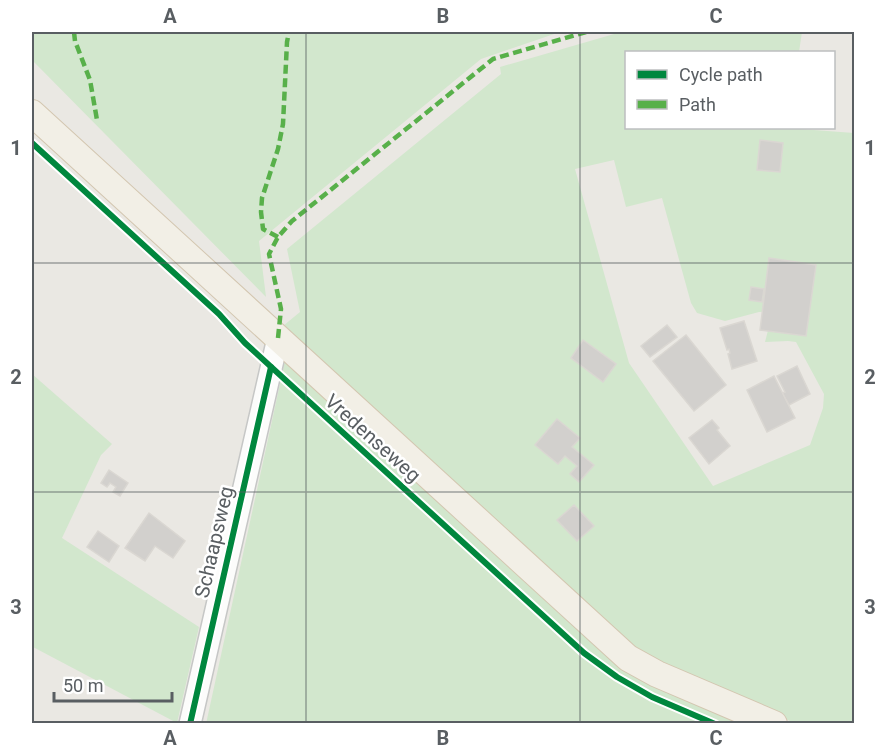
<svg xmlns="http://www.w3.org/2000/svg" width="886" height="755" viewBox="0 0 886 755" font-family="Roboto,sans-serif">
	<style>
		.green { fill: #d2e7cd; fill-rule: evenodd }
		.building { fill: #d2d0cd; stroke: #dad7d2; stroke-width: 1.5 }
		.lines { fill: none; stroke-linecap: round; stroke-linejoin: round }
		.minor-casing { stroke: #c6c7c6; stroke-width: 24 }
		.major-casing { stroke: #d3c6b0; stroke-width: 28 }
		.minor { stroke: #fcfcfb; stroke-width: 21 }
		.major { stroke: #f2efe6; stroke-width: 26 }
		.quiet { stroke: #58b04a; stroke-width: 4.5; stroke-dasharray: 9 4.5; stroke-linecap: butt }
		.cycleway-casing { stroke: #fff; stroke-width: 10 }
		.cycleway { stroke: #00873e; stroke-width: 6 }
		.grid { fill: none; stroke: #595e62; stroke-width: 1.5; stroke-opacity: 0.55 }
		.labels { text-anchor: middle; stroke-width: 5; stroke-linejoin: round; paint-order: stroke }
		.street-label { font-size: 20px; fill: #595e62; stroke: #fff }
		.neatline { fill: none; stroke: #595e62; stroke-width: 2 }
		.grid-label { font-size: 20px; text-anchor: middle; font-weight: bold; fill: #595e62 }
	</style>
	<rect width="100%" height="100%" fill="#eae8e3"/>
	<g class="green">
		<path d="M32,32H560L481,59L259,241L266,297L32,60Z"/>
		<path d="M621,32H802L799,52H626V128H787L854,133V723H795L638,657L283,326L300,312L287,249L501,74L500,67ZM614,160L626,207L662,198L691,303L697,313L725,321L759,312L773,311L765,342L788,341L796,342L824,394L823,408L810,445L713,486L629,363L575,169Z"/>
		<path d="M285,361L606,652L759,724H206Z"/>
		<path d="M32,374L112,444L101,455L62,538L199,627L177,723L33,647L32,649Z"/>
	</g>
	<g class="building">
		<path d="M760,140L783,143L780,172L757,170Z"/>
		<path d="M769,258L816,265L806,336L760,330Z"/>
		<path d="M751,287L764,289L762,302L749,300Z"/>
		<path d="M744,321L757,361L732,369L728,354L730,353L729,349L727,350L720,328Z"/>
		<path d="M667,325L677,337L650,357L641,346Z"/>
		<path d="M686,335L726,385L694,411L653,361Z"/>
		<path d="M583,340L616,364L603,382L571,358Z"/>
		<path d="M797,366L810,394L789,405L782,393L785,392L777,376Z"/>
		<path d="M774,376L795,418L767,432L747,390Z"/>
		<path d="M557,419L580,438L572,447L594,465L579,482L570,474L577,466L565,456L558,464L535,445Z"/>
		<path d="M712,420L719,428L717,430L730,446L709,464L689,438Z"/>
		<path d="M109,470L128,483L120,496L113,492L116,487L110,483L107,487L101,483Z"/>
		<path d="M574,505L594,526L577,541L557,520Z"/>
		<path d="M149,513L185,541L173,558L155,546L145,561L125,548Z"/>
		<path d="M98,531L119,546L109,562L87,547Z"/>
	</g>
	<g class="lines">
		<g class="minor-casing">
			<path id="minor" d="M190,724L278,338"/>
		</g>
		<g class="major-casing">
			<path id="major" d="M32,113L628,658L657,674L774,724"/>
		</g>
		<use href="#minor" class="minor"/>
		<use href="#major" class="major"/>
		<g class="quiet">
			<path d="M74,32L75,41L90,80L97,120"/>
			<path d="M278,237L263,229L261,212L262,198L278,149L283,124L287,42L289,32"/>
			<path d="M278,338L281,309L269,254L278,237L292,221L493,59L586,32"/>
		</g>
		<g class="cycleway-casing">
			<g id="cycleway">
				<path d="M32,143L219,314L245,343L584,653L617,677L652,697L715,724"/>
				<path d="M190,724L271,367"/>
			</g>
		</g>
		<use href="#cycleway" class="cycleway"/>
	</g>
	<path class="grid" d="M306,32V724M580,32V724M32,263H854M32,492H854"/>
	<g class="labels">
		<g class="street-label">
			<text transform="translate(373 438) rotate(42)" y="7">Vredenseweg</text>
			<text transform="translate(214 542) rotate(-77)" y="7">Schaapsweg</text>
		</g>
	</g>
	<rect width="886" height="755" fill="none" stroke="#ffffff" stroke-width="66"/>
	<rect x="625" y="51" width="210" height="78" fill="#ffffff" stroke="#bdbfc0" stroke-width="1.5"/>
	<rect x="637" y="70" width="30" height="9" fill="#00873e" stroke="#bdbfc0" stroke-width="1.5"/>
	<text x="679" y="81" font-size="18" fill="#595e62">Cycle path</text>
	<rect x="637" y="100" width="30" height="9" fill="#58b04a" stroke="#bdbfc0" stroke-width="1.5"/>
	<text x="679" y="111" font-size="18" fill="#595e62">Path</text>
	<path d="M54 692v9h118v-9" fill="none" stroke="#595e62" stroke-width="3"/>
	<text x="63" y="692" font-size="18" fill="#595e62" stroke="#ffffff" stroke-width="4.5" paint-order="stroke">50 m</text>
	<rect x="33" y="33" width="820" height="689" class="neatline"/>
	<g class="grid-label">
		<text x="170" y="23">A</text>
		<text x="443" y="23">B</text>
		<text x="716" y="23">C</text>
		<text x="16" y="155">1</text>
		<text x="870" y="155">1</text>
		<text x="16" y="384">2</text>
		<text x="870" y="384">2</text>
		<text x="16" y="614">3</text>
		<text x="870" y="614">3</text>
		<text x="170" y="745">A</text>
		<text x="443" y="745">B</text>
		<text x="716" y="745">C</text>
	</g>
</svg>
